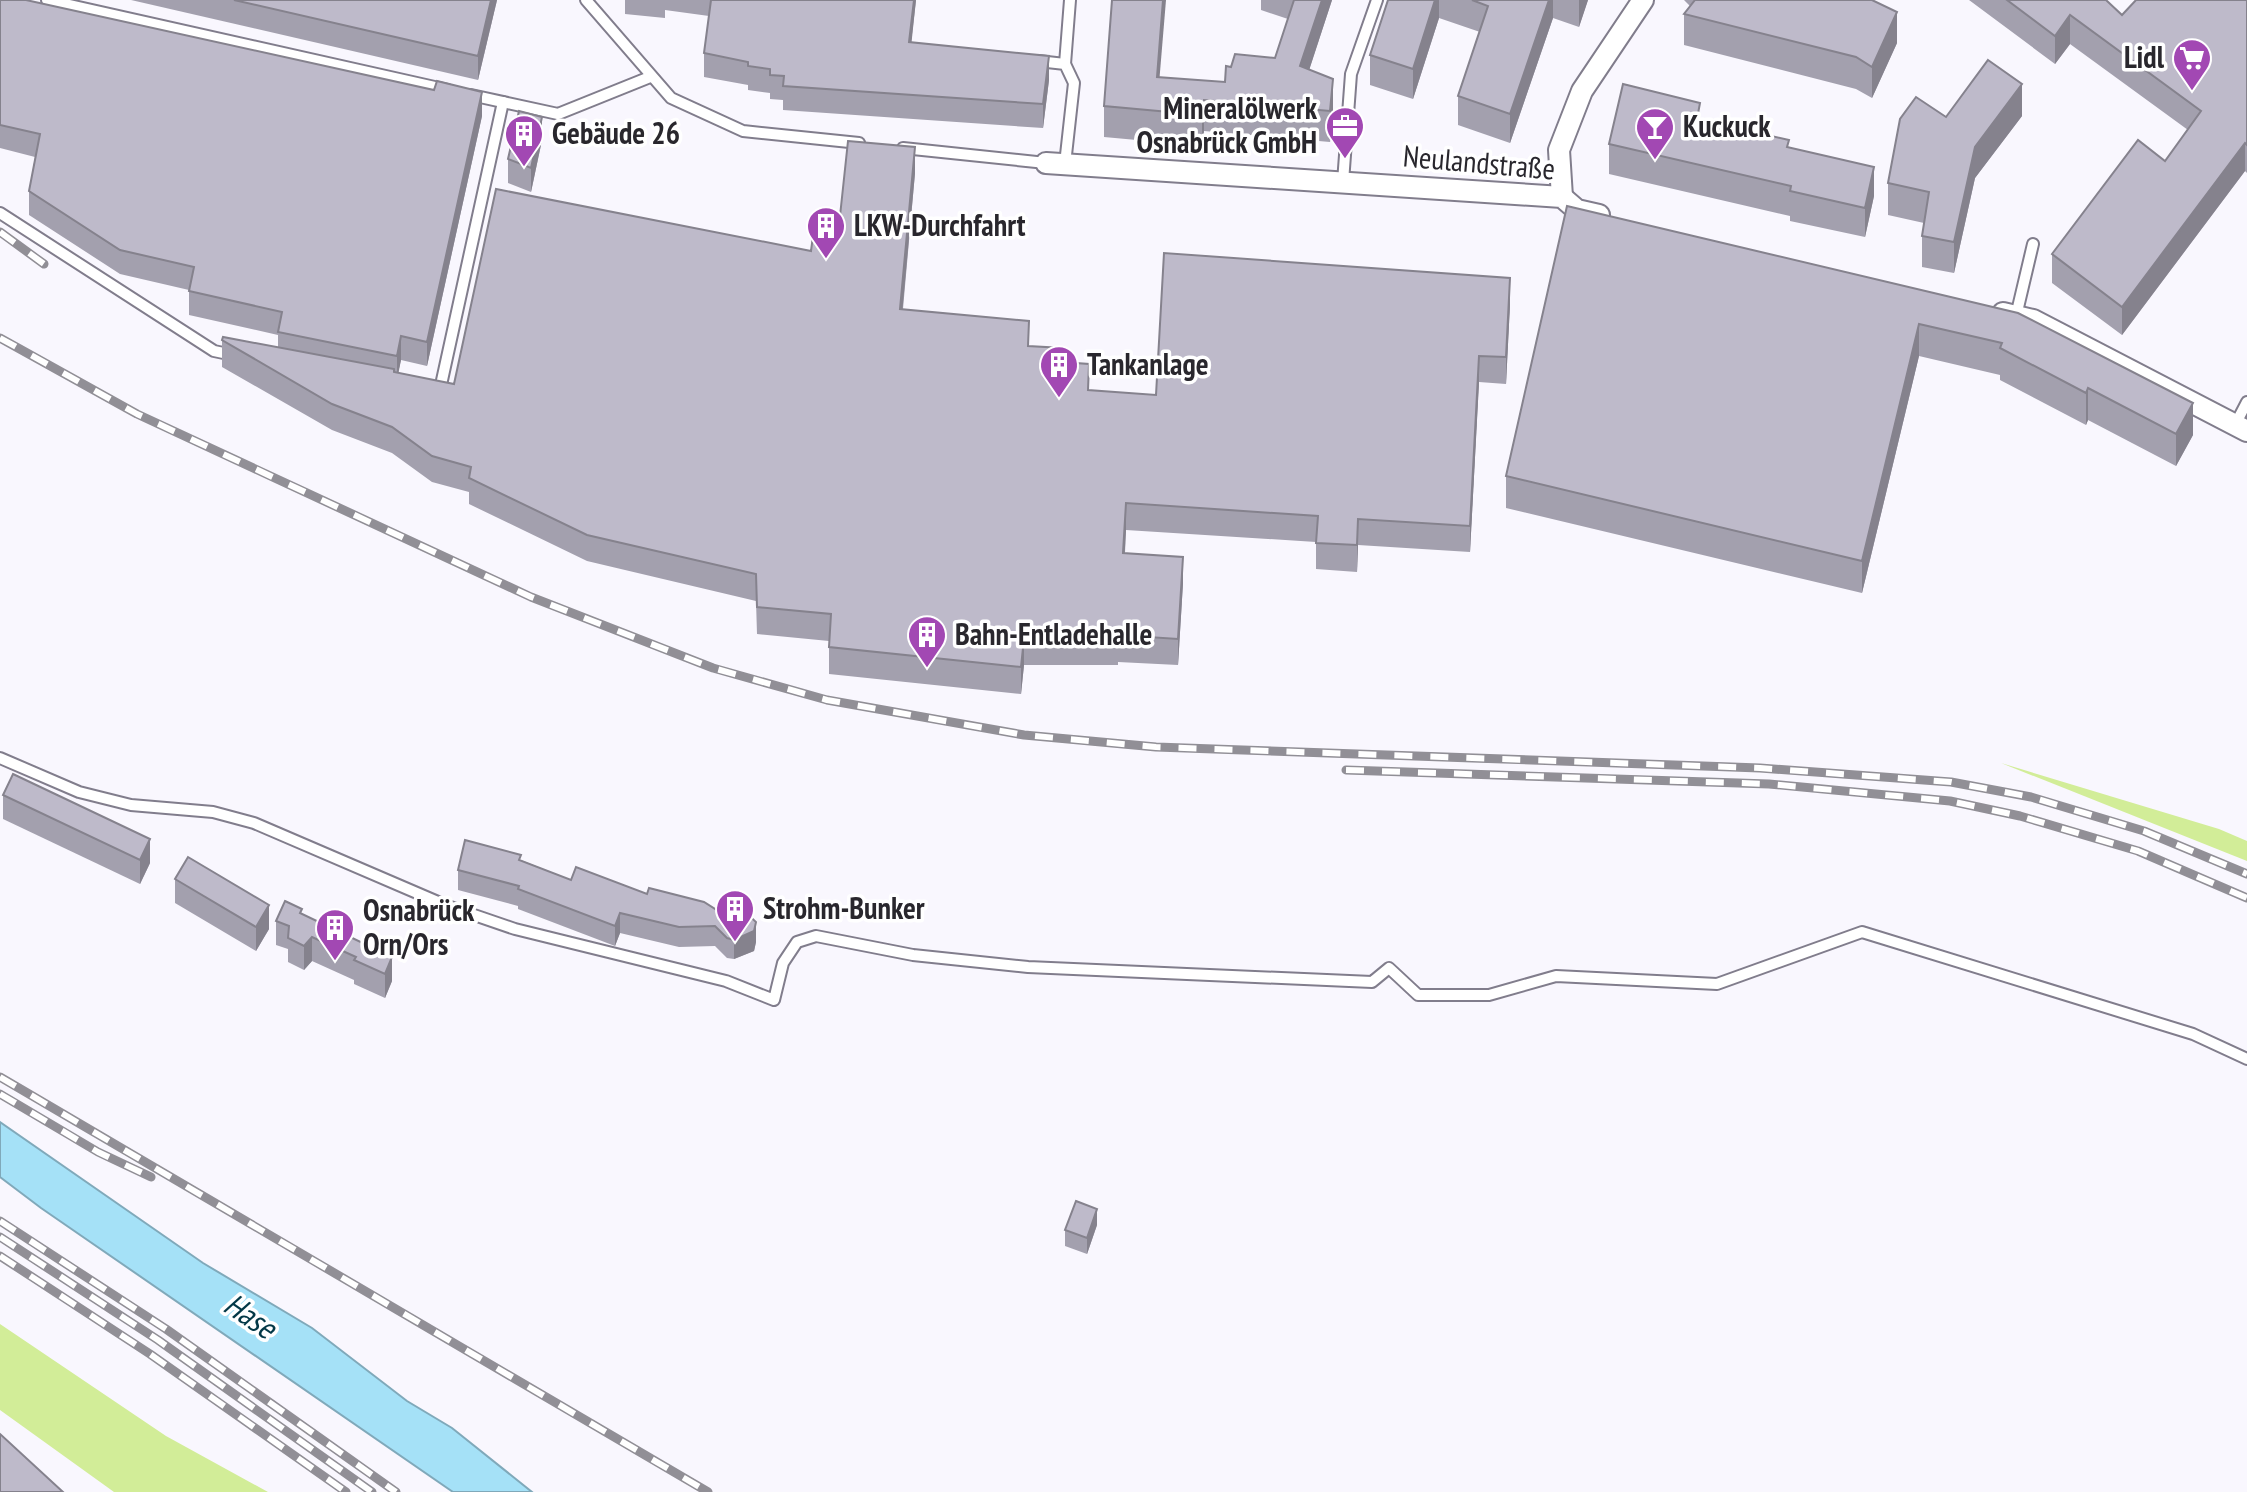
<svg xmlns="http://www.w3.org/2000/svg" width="2247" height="1492" viewBox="0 0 2247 1492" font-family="'PT Sans Narrow',sans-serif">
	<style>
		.green { fill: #d2ed98 }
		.water { fill: #a5e1f7; stroke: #80a9ba; stroke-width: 2 }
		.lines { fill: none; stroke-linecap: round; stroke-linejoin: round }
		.service-casing { stroke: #817d8c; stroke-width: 14 }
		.minor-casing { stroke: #817d8c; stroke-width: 24 }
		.service { stroke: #fff; stroke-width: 10 }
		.minor { stroke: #fff; stroke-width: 20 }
		.rail-casing { stroke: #918f96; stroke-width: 9 }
		.rail { stroke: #fff; stroke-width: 6; stroke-dasharray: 18; stroke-linecap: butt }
		.wall { fill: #a3a0ae }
		.shaded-wall { fill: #85828d }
		.building { fill: #bebaca; stroke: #85828d; stroke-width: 2 }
		.labels { text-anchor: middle; stroke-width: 7; stroke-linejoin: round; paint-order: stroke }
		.poi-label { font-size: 30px; font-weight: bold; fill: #29272d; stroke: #fff; text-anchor: start }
		.street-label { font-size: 30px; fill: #29272d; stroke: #fff }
		.water-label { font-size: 32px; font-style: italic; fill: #033847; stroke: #fff }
	</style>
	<rect width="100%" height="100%" fill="#f9f7fe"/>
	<g class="green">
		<path d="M2001,763L2219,829L2247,841V861Z"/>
		<path d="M0,1324L166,1436L268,1492H114L0,1410Z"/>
	</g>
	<path class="water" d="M0,1122L203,1263L312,1328L407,1401L452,1428L532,1492H453L41,1208L0,1177Z"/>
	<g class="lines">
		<g class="service-casing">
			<g id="service">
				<path d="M47,0L448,90"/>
				<path d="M586,0L671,98L743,131L859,143"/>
				<path d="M1038,61L1065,64L1074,83L1065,164"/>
				<path d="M1065,64L1070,0"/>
				<path d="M471,95L558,114L650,77"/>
				<path d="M903,148L1046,163"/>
				<path d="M1343,182L1351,74L1377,0"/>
				<path d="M0,213L214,351L233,355"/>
				<path d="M2016,316L2033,244"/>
				<path d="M439,394L503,102"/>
				<path d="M2235,425L2247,402"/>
				<path d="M0,758L79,792L131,805L213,812L254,823L445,905L515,929L726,981L774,1000L783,963L797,942L816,936L913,955L1028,967L1372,982L1389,968L1418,995H1489L1556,976L1717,984L1862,932L2193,1034L2247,1059"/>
			</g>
		</g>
		<g class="minor-casing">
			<g id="minor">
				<path d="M1046,163L1562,197L1577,210L1599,215"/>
				<path d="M1562,197L1559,150L1582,91L1643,0"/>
				<path d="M2003,313L2033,320L2247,431"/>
			</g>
		</g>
		<use href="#service" class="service"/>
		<use href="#minor" class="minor"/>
		<g class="rail-casing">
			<g id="rail">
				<path d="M0,232L44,264"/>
				<path d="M0,338L137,414L531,597L713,668L827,700L1024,735L1156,747L1760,768L1951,782L2031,797L2144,831L2247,874"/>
				<path d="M1346,770L1769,784L1950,801L2020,816L2138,851L2247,898"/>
				<path d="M0,1077L708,1492"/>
				<path d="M0,1094L98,1152L151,1177"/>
				<path d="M0,1221L166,1329L396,1492"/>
				<path d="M0,1237L158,1340L372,1492"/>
				<path d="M0,1256L150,1354L346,1492"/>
			</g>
		</g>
		<use href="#rail" class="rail"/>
	</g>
	<g class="wall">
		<path d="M0,0L482,116L427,366L401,360L398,373L454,384L811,251L840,216L915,173L903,309L1029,346L1063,362L1089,390L1156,395L1510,304L1506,384L1479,382L1470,552L1358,545L1357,572L1316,569V542L1126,530L1125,553L1183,583L1178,665L1118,662V665H1024L1021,694L829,674V641L757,634L756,601L587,561L469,504V492L432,482L392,453L332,430L222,367V340L278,347V335L189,315V290L120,274L29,215V191L35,157L0,148Z"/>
		<path d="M131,0H497L478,80Z"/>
		<path d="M625,0H916L911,43L1049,80L1043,128L783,110V100L770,99V93L748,90V85L704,77V53L709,16L665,10V18L625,14Z"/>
		<path d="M1261,0H1332L1309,70L1333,110L1330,142L1204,131L1202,146L1104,137V106L1159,77L1225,82L1231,67L1275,58L1288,19L1261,10Z"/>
		<path d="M1388,0H1588L1579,27L1553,18L1510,143L1458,125V96L1480,32L1439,18L1413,99L1370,85V55Z"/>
		<path d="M1684,0H1872L1897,43L1872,98L1856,89L1684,45V14L1690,6Z"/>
		<path d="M1969,0H2106L2122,15L2247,0V173L2245,171L2122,335L2052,283V254L2165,161L2188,130L2070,44L2055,64Z"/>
		<path d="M2022,116L1975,178L1954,273L1922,267V236L1924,223L1888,215V183L1946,117Z"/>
		<path d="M1700,120L1789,147L1874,196L1865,237L1790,221V216L1609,174V144Z"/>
		<path d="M542,140L531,192L508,183V159Z"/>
		<path d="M1567,206L2018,313L2193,435L2176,466L2088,420L2086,425L2000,380V375L1919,356L1862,593L1506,508V476Z"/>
		<path d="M3,795L150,863L140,884L3,819Z"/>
		<path d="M521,860L571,880L576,867L756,942L754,951L734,959L727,958L715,946L679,947L620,933L615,946L518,909V906L458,890V870Z"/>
		<path d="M175,879L269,929L256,951L175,903Z"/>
		<path d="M302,914L392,957V981L385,998L354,984V980L312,961L304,970L288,962V949L276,945V921Z"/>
		<path d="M1097,1225L1087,1254L1065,1246V1230Z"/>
	</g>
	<g class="shaded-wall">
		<path d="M491,0H497L478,80V56Z"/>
		<path d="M914,0H916L909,66V42Z"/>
		<path d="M1163,0H1166L1157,108V77Z"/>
		<path d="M1322,0H1332L1300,98V66Z"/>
		<path d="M1435,0H1439V18L1413,99V69Z"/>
		<path d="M1549,0H1553V18L1510,143V114Z"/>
		<path d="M1579,0H1588L1579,27Z"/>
		<path d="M1897,12V43L1872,98V67Z"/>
		<path d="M2070,15V44L2055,64V36Z"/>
		<path d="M1049,56V80L1043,128V104Z"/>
		<path d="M1333,79V110L1330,142V111Z"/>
		<path d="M2022,84V116L1975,178L1954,273V242L1975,147Z"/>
		<path d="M482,92V116L427,366V342Z"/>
		<path d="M1204,100V131L1202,146V115Z"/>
		<path d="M542,117V140L531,192V168Z"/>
		<path d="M2245,143V171L2122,335V307Z"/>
		<path d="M915,147V173L900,336V309Z"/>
		<path d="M1874,167V196L1865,237V208Z"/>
		<path d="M1510,278V304L1506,384V357Z"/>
		<path d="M1919,324V356L1862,593V561Z"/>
		<path d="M401,336V360L397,380V356Z"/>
		<path d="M1479,356V382L1470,552V526Z"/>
		<path d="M2088,388V420L2086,425V393Z"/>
		<path d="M2193,403V435L2176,466V434Z"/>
		<path d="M1126,503V530L1123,580V553Z"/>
		<path d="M1358,519V545L1357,572V545Z"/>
		<path d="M1183,557V583L1178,665V639Z"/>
		<path d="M1024,638V665L1021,694V667Z"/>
		<path d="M150,839V863L140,884V860Z"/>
		<path d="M269,905V929L256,951V927Z"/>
		<path d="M620,913V933L615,946V926Z"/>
		<path d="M756,922V942L754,951L734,959V940Z"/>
		<path d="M312,937V961L304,970V946Z"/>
		<path d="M392,957V981L385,998V974Z"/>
		<path d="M1097,1209V1225L1087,1254V1238Z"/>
	</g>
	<g class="building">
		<path d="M0,0H26L434,90L437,81L482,92L427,342L401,336L397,356L278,332L282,312L189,291L194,267L120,250L29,191L40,134L0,125Z"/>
		<path d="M234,0H491L478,56Z"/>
		<path d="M711,0H914L909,42L1049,56L1043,104L783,86L784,76L770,75V69L748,66V62L704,53Z"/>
		<path d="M1112,0H1163L1157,77L1225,82L1226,66L1231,67L1235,54L1275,58L1294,0H1322L1300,66L1333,79L1330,111L1204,100L1202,115L1104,106Z"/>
		<path d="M1388,0H1435L1413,69L1370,55Z"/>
		<path d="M1472,0H1549L1510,114L1458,96L1488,6Z"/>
		<path d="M1695,0H1872L1897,12L1872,67L1856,57L1684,14Z"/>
		<path d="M2007,0H2106L2122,15L2136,0H2247V145L2245,143L2122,307L2052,254L2138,140L2165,161L2201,111L2070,15L2055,36Z"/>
		<path d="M1988,60L2022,84L1975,147L1954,242L1922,236L1929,192L1888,183L1900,119L1916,97L1946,117Z"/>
		<path d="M1623,84L1700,103L1697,119L1789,140L1787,147L1874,167L1865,208L1790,191L1791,186L1609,144Z"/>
		<path d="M519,111L542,117L531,168L508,159Z"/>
		<path d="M848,141L915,147L900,309L1029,321L1028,346L1063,348L1062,362L1089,364L1088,390L1156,395L1164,253L1510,278L1506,357L1479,356L1470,526L1358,519L1357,545L1316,543L1318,516L1126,503L1123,553L1183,557L1178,639L1118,635V639L1024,638L1021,667L829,647L831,614L757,607L756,574L587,535L469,478L471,467L432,456L392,427L332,404L222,340L223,337L394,369V372L454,384L496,189L811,251L816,213L840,216Z"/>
		<path d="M1567,206L2018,313L2193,403L2176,434L2088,388L2086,393L2000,348L2002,343L1919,324L1862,561L1506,476Z"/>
		<path d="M13,774L150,839L140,860L3,795Z"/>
		<path d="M465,840L521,855L519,860L571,880L576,867L647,894L649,888L704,902L720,912L730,907L741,908L756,922L754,931L734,940L727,938L715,926L679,927L620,913L615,926L518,889L519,886L458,870Z"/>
		<path d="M188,857L269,905L256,927L175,879Z"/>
		<path d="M285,901L302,909L300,913L392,957L385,974L354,960L356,957L312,937L304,946L288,938L289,926L276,921Z"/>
		<path d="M1076,1201L1097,1209L1087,1238L1065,1230Z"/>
		<path d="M0,1434L63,1492H0Z"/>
	</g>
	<defs>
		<g id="supermarket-pin" transform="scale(2)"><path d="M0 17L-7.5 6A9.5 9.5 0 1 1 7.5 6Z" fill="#a248b3" stroke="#fff"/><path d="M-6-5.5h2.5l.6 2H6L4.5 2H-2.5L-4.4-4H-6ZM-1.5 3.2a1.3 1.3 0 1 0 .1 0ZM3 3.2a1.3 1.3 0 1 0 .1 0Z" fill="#fff"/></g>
		<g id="office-pin" transform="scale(2)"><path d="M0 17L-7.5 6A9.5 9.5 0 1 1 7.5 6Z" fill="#a248b3" stroke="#fff"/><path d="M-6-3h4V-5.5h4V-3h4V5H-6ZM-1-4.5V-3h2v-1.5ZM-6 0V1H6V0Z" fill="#fff"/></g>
		<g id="bar-pin" transform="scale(2)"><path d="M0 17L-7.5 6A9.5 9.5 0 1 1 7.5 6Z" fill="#a248b3" stroke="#fff"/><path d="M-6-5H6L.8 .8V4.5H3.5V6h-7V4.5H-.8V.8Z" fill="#fff"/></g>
		<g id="building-pin" transform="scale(2)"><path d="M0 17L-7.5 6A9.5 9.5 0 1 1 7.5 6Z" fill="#a248b3" stroke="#fff"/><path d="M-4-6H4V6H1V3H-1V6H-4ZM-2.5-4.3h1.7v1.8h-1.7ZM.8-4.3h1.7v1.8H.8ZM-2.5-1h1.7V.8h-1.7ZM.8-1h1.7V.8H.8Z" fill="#fff"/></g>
	</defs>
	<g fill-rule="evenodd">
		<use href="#supermarket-pin" x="2192" y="58"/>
		<use href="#office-pin" x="1345" y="126"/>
		<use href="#bar-pin" x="1655" y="127"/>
		<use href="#building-pin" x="524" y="134"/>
		<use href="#building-pin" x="826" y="226"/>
		<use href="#building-pin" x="1059" y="365"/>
		<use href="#building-pin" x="927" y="635"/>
		<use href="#building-pin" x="735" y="909"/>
		<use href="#building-pin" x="335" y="928"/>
	</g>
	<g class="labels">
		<g class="poi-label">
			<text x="2164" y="68" text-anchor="end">Lidl</text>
			<text x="1317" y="119" text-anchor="end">Mineralölwerk<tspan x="1317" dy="34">Osnabrück GmbH</tspan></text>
			<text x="1683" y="137">Kuckuck</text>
			<text x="552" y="144">Gebäude 26</text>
			<text x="854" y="236">LKW-Durchfahrt</text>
			<text x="1087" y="375">Tankanlage</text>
			<text x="955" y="645">Bahn-Entladehalle</text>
			<text x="763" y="919">Strohm-Bunker</text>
			<text x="363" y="921">Osnabrück<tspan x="363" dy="34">Orn/Ors</tspan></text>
		</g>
		<g class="street-label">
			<text transform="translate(1479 163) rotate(5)" y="10">Neulandstraße</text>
		</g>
		<g class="water-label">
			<text transform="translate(250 1316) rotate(34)" y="11">Hase</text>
		</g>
	</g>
</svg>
